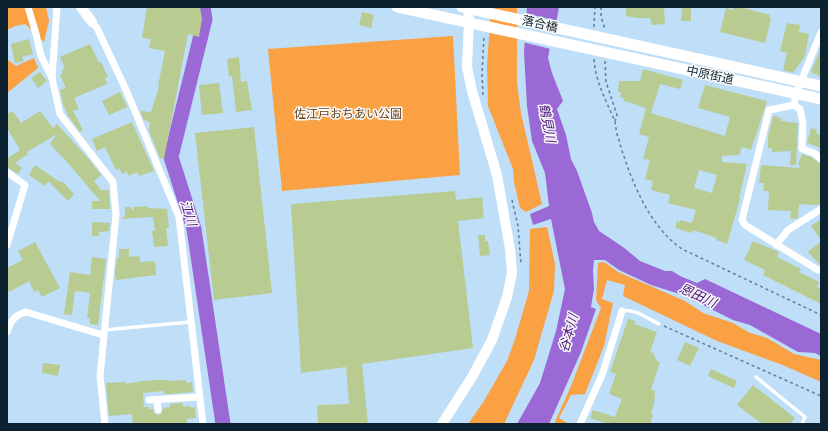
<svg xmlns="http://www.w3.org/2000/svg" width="828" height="431" viewBox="0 0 828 431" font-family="'Archivo Narrow','Noto Sans JP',sans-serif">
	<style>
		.green { fill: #faa143 }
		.water { fill: #9b69d6 }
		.pier { fill: #bfdef8 }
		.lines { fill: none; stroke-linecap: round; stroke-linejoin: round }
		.river { stroke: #9b69d6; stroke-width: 15 }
		.building { fill: #b8cb91; fill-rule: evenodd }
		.path { stroke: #647d92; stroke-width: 1.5; stroke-dasharray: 3 3; stroke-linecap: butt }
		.lane { stroke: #fff; stroke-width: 3.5 }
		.street { stroke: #fff; stroke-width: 7 }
		.secondary { stroke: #fff; stroke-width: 10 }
		.primary { stroke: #fff; stroke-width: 11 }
		.labels { text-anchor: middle; stroke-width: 3; stroke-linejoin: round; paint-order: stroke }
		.street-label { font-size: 12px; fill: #0d2231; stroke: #fafafa }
		.park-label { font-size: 12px; fill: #6b431b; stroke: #fafafa }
		.water-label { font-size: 13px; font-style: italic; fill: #4b1579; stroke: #fafafa }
	</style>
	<rect width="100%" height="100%" fill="#bfdef8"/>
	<g class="green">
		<path d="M7,7H46L49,21L44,42L25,24L15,26L7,30Z"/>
		<path d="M491,7H517V83L521,113L542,204L526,212L520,208L514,182L513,169L488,106L487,66Z"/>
		<path d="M453,36L460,175L282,191L268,49Z"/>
		<path d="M7,55L8,60L16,66L34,58L38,68L7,93Z"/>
		<path d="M547,227L555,264L554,291L534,360L504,424H468L484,401L507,361L515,339L529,291L530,229Z"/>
		<path d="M604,262L618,272L685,301L703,313L733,323L750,333L767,338L794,354L821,360V382L785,366L717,341L623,296L625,285L607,280L602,299L613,303L604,346L585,394L571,395L559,418L569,424H554L571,386L601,308L596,300L598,263Z"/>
	</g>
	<path class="water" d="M527,7H559L554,35L550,47L548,58L552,73L563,101L557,109L566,135L571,159L577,171L592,213L594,222L599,231L623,247L640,261L665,271H672L680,276L697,283L705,279L821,334V356L815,353L798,352L750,325L733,320L683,295L651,285L619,270L605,260H594L593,270L594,289L591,307L596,309L581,352L549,424H517L540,383L556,331L565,289L551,219L533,225L530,214L549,206L545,173L532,141L527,106L524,52Z"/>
	<path class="pier" d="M524,13L559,21L556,36L551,49L522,42Z"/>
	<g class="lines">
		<path class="river" d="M203,7L205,19L171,157L194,229L223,424"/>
	</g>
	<g class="building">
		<path d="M147,7H200L202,19L199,37L188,34L164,159L160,158L149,131L150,122L144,120L140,111L151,112L159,87L158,86L165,51L149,48L151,39L142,38Z"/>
		<path d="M626,7H664L665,24L652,25L650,18H638L626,16Z"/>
		<path d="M682,7H691V21H681Z"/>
		<path d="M733,7H740L770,15L769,18L771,19L765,43L720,32L726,8L733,10Z"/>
		<path d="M362,12L374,15L371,28L359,25Z"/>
		<path d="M787,23L800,25L799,32L809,34L805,56L793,73L783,70L787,53L780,51Z"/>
		<path d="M29,39L33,54L22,57L24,61L15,63L11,44Z"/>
		<path d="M90,44L99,63L101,62L108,77L105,78L107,84L74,98L79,109L73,111L83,130L80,132L68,116L63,104L60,90L66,88L60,75L63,73L62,70L65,68L60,57Z"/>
		<path d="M821,48V77L811,72Z"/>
		<path d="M239,57L241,82L247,81L252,110L236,112L232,76L229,77L227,59Z"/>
		<path d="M643,69L683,80L680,89L660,84L651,113L725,136L730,117L698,108L705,85L767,101L751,150L742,147L739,155L722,156V162L747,164L739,199H740L727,244L716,240L717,238L693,230L692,233L675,228L677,221L680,222V220L692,223L696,210L668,203L670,195L651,190L653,181L645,179L650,160L643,159L649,137L639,134L646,108L624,101L623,97H620L621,92H618L619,81H640ZM699,170L717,175L712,193L694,188Z"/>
		<path d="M40,72L47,81L38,88L31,78Z"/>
		<path d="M219,83L223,113L202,115L199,85Z"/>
		<path d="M120,92L127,107L109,115L102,101Z"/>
		<path d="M13,111L21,123L40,111L53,128L57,124L87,157L101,175L94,181L101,190H109L110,209H92V201H100L68,163L50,144L57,134L27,152L28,154L15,163L22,168L18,174L7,167V157L8,158L20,150L7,128V114Z"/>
		<path d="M773,116L779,117V118L782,119L781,121L798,123L796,165H790L791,151L772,152V148H768V136Z"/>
		<path d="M132,122L154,171L139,176L137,172L129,176L127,172L122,174L120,169L116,170L105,147L97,151L92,139Z"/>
		<path d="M254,127L272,293L214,300L195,133Z"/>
		<path d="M811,128L817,130L816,133L821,135V148L807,143Z"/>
		<path d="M802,154L811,157L821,164V204L817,205L799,204L798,218L796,219L790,218L791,211L768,210L769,191H763L764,183H759L761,165L799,168L800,166L798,165Z"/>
		<path d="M35,165L60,182L62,181L74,194L68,201L48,181L45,186L29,175Z"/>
		<path d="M455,191L456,200L482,197L484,218L458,221L473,348L362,364L368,424H318L317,405L349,404L346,367L301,373L291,204Z"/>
		<path d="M148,206V208L167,209L169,228H166L168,246L154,247L152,231H155L153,217L121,219L125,216V207H130L133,211L134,210L133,207Z"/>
		<path d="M821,219V240L811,226Z"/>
		<path d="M92,222L110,223L109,231L99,232V236H92Z"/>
		<path d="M478,235H485V241H488L490,255L480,256Z"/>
		<path d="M753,241L779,252L777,257L801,269L799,272L819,282L817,287L821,289V304L763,275L765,270L744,260Z"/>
		<path d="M821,241V266L808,252Z"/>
		<path d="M35,242L60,288L42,297L38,290L34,292L29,281L9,292L7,287V268L23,260L18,251Z"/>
		<path d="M119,249H129V257L140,256V262L155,261L156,275L116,280L115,272L117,258H119Z"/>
		<path d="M92,257L106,259L98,325L90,324V318H87L90,293L75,291L72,315L64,314L70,272L90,275Z"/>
		<path d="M628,319L636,321L634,324L657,332L650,352L653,353L657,361L660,362L651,390L655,391L654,404L651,414L653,415L650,424H609L590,418L593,410L615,417L622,399L609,394L616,374L610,372Z"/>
		<path d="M685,342L699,348L690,366L677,360Z"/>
		<path d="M43,363L60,365L58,376L42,373Z"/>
		<path d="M711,369L737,381L734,388L708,376Z"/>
		<path d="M157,380H167V381L186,380V383L192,382L193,392L169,394H164L163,391L143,393L144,407H149L150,409H153L154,413L159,415L162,412L163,408L170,407V404L183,403V407L191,406V408L195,407L196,418L187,419V424H133L132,414L109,416L106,383L125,382V384L143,381Z"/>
		<path d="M753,385L795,418L790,424H762L737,405Z"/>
	</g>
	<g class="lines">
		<g class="path">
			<path d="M601,7V16L605,30"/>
			<path d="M594,27L595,7"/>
			<path d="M594,59C595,77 602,92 609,108C611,113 614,118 615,122C616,127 616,133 618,137C629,176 648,226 682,249L821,315"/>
			<path d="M605,61L606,82L617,115L615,121"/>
			<path d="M483,95L482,74L484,35"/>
			<path d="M512,200L518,226L521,265"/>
			<path d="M664,326L821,396"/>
		</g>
		<g class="lane">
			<path d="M622,311C634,308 648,319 659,324"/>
			<path d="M104,330L190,322"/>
			<path d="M756,377L805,417L802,424"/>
		</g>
		<g class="street">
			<path d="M28,7L36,34L41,56L52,78"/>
			<path d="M57,7L52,78L60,114L113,182L116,215L100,376L105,424"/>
			<path d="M92,22L97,28L127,92L179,217L203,424"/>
			<path d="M821,32L796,94L794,105L800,109L803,123L802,149L814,153L821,159"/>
			<path d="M794,105L769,110L742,220L745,225L818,270"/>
			<path d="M7,172L25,185L7,245"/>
			<path d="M776,245L788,230L821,209"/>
			<path d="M7,332C11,321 14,315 26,312L103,335"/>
			<path d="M149,400L199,397"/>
			<path d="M157,400L158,410"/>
			<path d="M580,424L602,375L622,311"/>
		</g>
		<g class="secondary">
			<path d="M81,7L92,22"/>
			<path d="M442,424L472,377L492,340L507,297L512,273L510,249L497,175L472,91L467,67L469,22L468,7"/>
		</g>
		<g class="primary">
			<path d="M397,7L821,99"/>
			<path d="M462,7L821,86"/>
		</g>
	</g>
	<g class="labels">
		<g class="street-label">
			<text transform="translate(540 24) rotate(13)" y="4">落合橋</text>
			<text transform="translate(710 75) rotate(12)" y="4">中原街道</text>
		</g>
		<g class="park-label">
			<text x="348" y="118">佐江戸おちあい公園</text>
		</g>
		<g class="water-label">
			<text transform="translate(548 123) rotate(79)" y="5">鶴見川</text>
			<text transform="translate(189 213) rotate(73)" y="5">江川</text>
			<text transform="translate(698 295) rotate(25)" y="5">恩田川</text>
			<text transform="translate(568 333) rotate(-74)" y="5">谷本川</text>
		</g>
	</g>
	<rect width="828" height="431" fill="none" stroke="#0d2231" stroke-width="16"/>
</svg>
